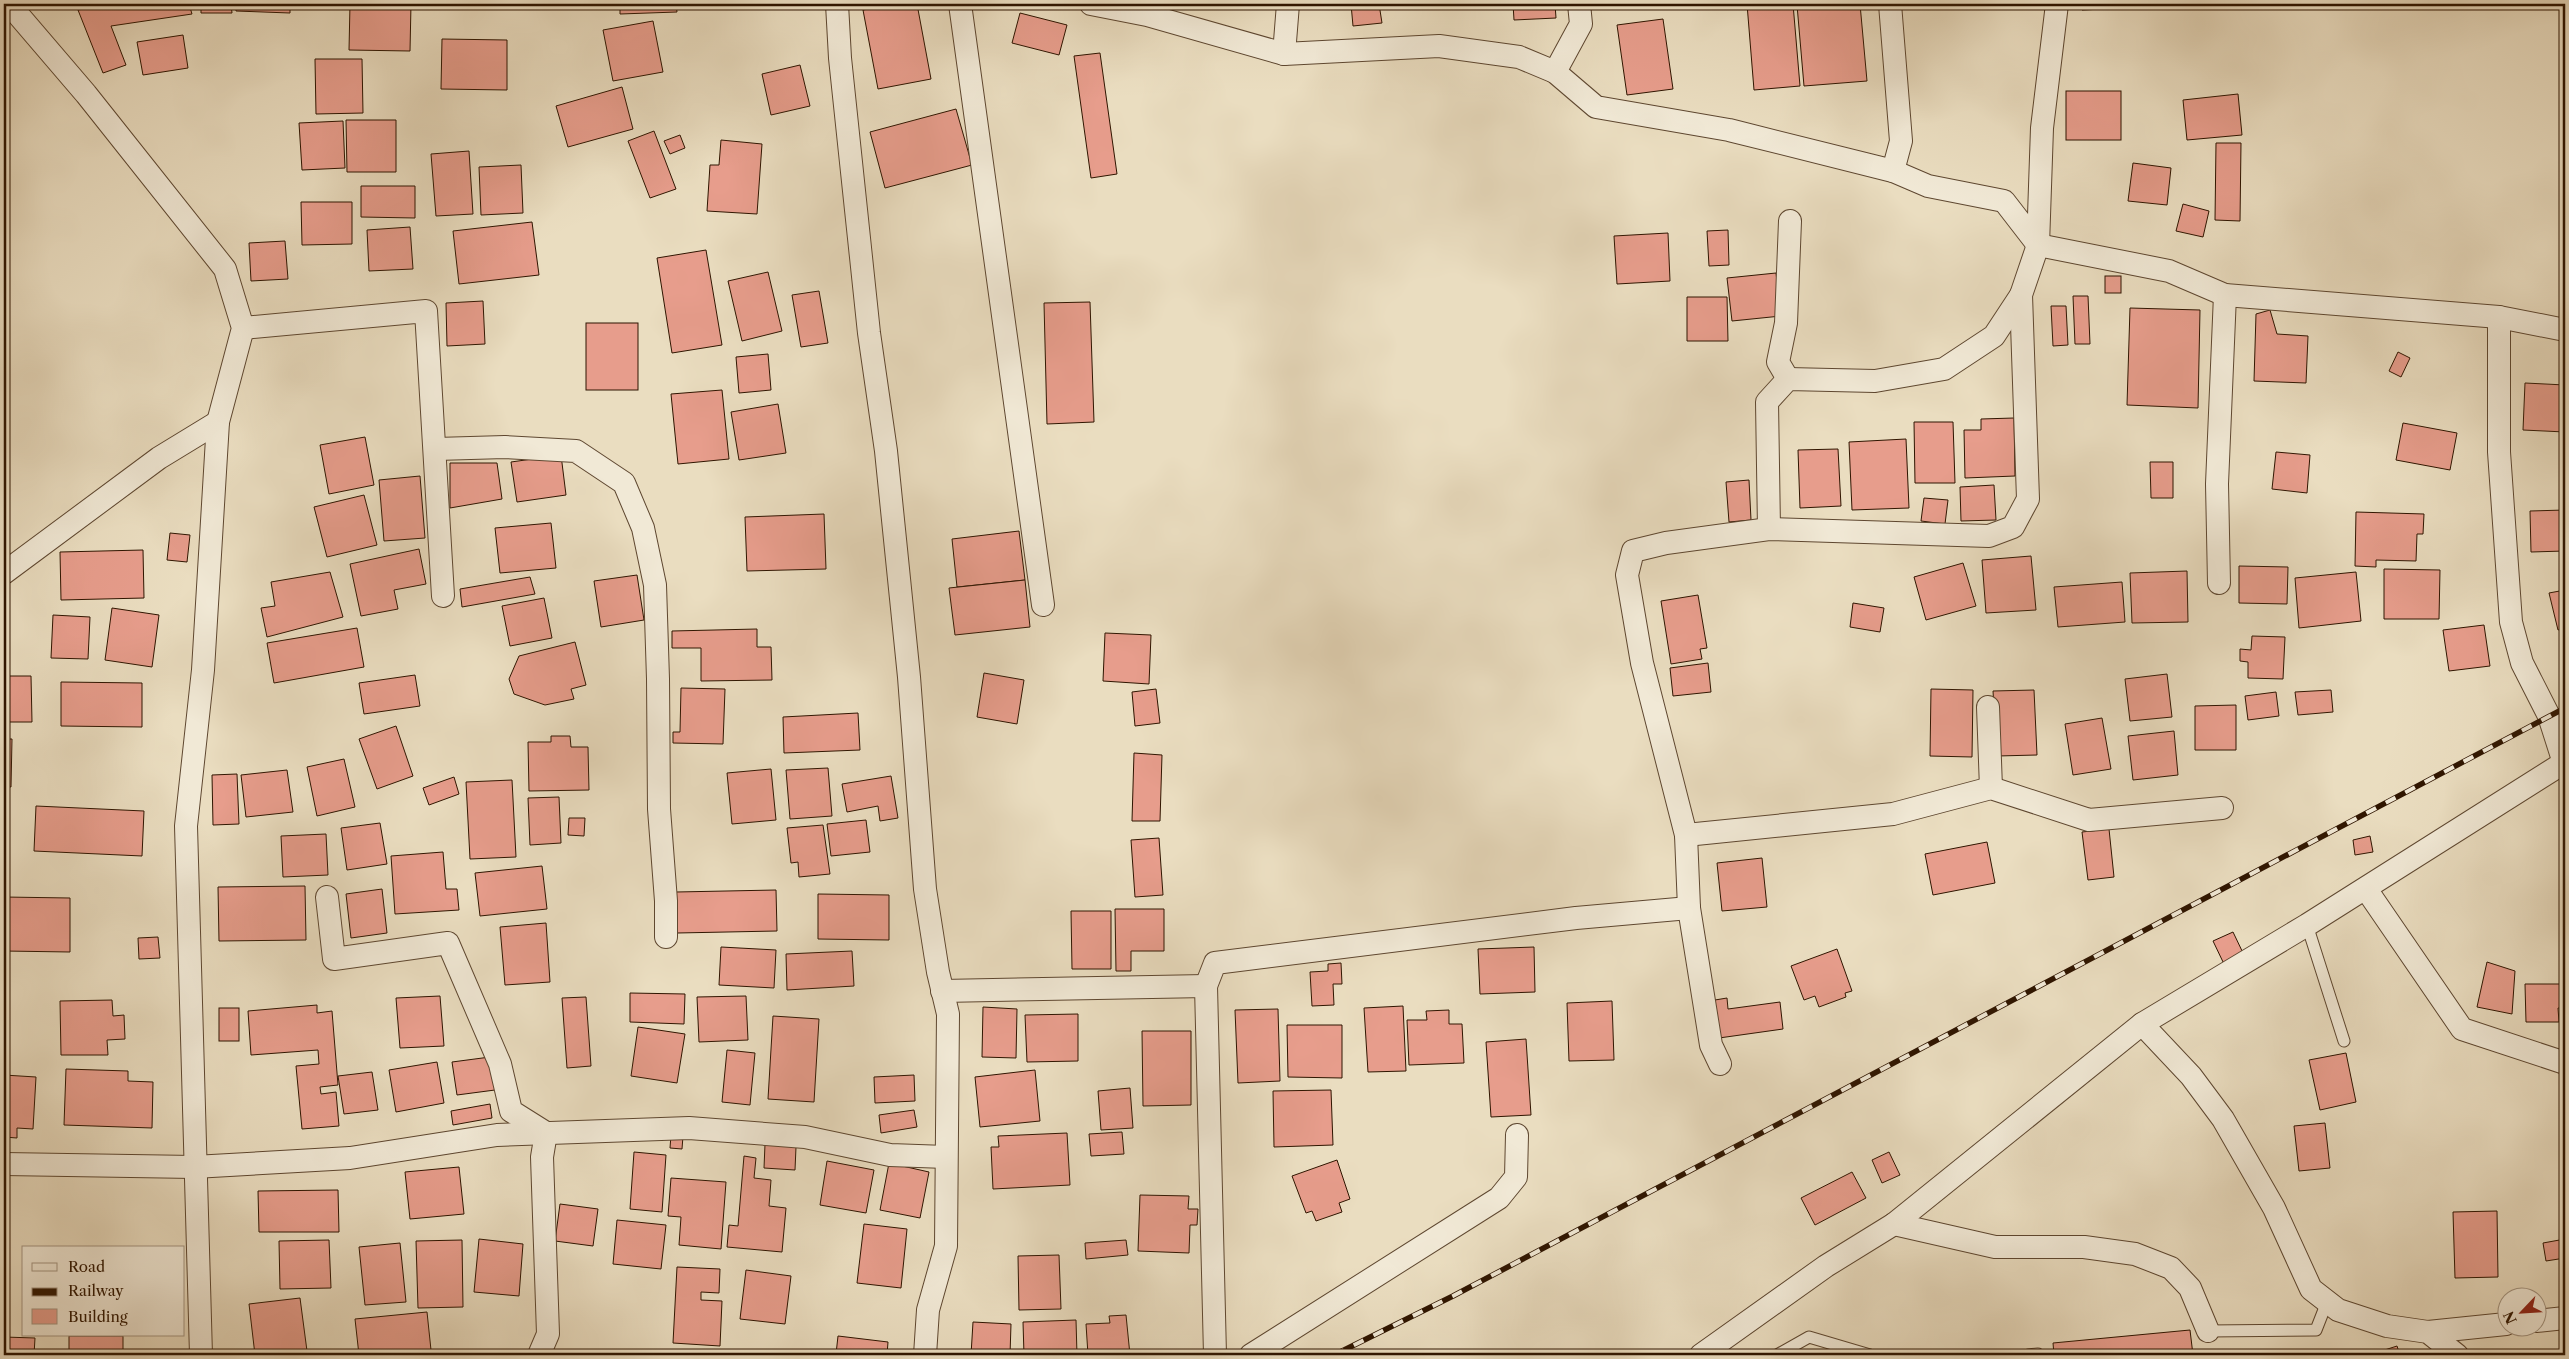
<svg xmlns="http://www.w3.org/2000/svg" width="2569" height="1359" viewBox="0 0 2569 1359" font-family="'Libre Caslon Text',serif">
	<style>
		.building { fill: #e79d8c; stroke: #2f1500 }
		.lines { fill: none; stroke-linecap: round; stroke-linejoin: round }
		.lane-casing { stroke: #5e4730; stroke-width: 13 }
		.street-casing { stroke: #5e4730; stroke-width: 24 }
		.lane { stroke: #f1e9d6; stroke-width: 11 }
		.street { stroke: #f1e9d6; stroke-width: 22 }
		.rail-casing { stroke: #2f1500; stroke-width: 5.5 }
		.rail { stroke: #f1e9d6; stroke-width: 4; stroke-dasharray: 11; stroke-linecap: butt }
	</style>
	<rect width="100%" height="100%" fill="#eaddc0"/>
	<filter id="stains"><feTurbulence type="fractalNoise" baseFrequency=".004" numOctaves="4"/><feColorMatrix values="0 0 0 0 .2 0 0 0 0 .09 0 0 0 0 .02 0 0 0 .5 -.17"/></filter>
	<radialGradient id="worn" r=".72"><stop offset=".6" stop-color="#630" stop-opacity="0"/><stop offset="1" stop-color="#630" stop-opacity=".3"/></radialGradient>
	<g class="building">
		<path d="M111,4H189L192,14L111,26L126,65L103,73L78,10Z"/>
		<path d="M201,4H231L232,13H201Z"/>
		<path d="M236,4H290V13L236,11Z"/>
		<path d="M350,4H411L410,51L349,50Z"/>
		<path d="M620,4H676L677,12L620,14Z"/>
		<path d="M896,4H917L931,79L878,89L863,10Z"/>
		<path d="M1351,4H1379L1382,23L1353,26Z"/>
		<path d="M1513,4H1555L1556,18L1514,20Z"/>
		<path d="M1747,4H1793L1800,86L1754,90Z"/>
		<path d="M1860,4L1867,81L1804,86L1797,5Z"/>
		<path d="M2082,4H2125V8L2082,10Z"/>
		<path d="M1020,13L1067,25L1059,55L1012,43Z"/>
		<path d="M1663,19L1673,89L1627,95L1617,25Z"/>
		<path d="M653,21L663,72L613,81L603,30Z"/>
		<path d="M183,35L188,68L143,75L137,42Z"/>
		<path d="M442,39L507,40V90L441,89Z"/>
		<path d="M1100,53L1117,174L1091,178L1074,56Z"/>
		<path d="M315,59H362L363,113L316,114Z"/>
		<path d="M800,65L810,106L771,115L762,74Z"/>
		<path d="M622,87L633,129L568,147L556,106Z"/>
		<rect x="2066" y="91" width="55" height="49"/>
		<path d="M2238,94L2242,135L2187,140L2183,100Z"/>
		<path d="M956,109L972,165L885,188L870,132Z"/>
		<path d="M346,120H396V172H347Z"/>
		<path d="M343,121L345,168L302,170L299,123Z"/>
		<path d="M654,131L676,189L650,198L628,141Z"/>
		<path d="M680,135L685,148L670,154L664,141Z"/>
		<path d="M721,140L762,144L757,214L707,211L710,165H719Z"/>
		<path d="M2216,143H2241L2240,221L2215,220Z"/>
		<path d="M469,151L473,214L436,216L431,154Z"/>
		<path d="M2133,163L2171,168L2167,205L2128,201Z"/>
		<path d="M521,165L523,213L481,215L479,167Z"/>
		<path d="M361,186H415V218L361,217Z"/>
		<path d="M301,202H352V244L302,245Z"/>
		<path d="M2183,204L2209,211L2203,237L2176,231Z"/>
		<path d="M532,222L539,275L459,284L453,231Z"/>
		<path d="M410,227L413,269L369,271L367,230Z"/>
		<path d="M1728,230L1729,265L1709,266L1707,231Z"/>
		<path d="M1668,233L1670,281L1617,284L1614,236Z"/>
		<path d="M285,241L288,279L251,281L249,243Z"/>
		<path d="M706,250L722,345L672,353L657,258Z"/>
		<path d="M768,272L782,331L742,341L728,281Z"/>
		<path d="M1776,273L1781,316L1732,321L1727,278Z"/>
		<rect x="2105" y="276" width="16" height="17"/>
		<path d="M819,291L828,343L801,347L792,295Z"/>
		<path d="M2073,296H2088L2090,344H2075Z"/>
		<path d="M1687,297H1727L1728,341H1687Z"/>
		<path d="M483,301L485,344L447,346L446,303Z"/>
		<path d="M1090,302L1094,422L1047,424L1044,303Z"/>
		<path d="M2051,306H2066L2068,345L2053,346Z"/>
		<path d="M2130,308L2200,310L2198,408L2127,405Z"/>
		<path d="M2270,310L2277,334L2308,336L2306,383L2254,381L2256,314Z"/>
		<rect x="586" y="323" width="52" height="67"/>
		<path d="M2398,352L2410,358L2401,377L2389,371Z"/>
		<path d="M768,354L771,390L739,393L736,357Z"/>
		<path d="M2525,383L2565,385V432L2523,430Z"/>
		<path d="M722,390L729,459L678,464L671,394Z"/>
		<path d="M778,404L786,453L739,460L731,412Z"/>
		<path d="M2014,418L2015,476L1965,478L1964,430H1981V419Z"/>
		<path d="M1914,422H1953L1955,483H1915Z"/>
		<path d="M2403,423L2457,433L2450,470L2396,460Z"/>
		<path d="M365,437L374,485L329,494L320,445Z"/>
		<path d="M1906,439L1909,508L1852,510L1849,442Z"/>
		<path d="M1838,449L1841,506L1800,508L1798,450Z"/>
		<path d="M2276,452L2310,455L2307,493L2272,489Z"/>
		<path d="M561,455L566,495L517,502L511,462Z"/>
		<path d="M2150,462H2173V498H2151Z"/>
		<path d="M450,463H497L502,499L450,508Z"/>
		<path d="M420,476L425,538L384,541L379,480Z"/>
		<path d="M1749,480L1751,520L1729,522L1726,482Z"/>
		<path d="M1994,485L1996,520L1961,521L1960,487Z"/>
		<path d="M364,495L377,545L327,557L314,507Z"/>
		<path d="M1924,498L1948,500L1945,524L1921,521Z"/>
		<path d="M2565,510V551L2531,552L2530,511Z"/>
		<path d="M2356,512L2424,514L2423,534H2417L2416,561L2376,560V567L2355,566Z"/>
		<path d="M824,514L826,569L747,571L745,517Z"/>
		<path d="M551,523L556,568L500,573L495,528Z"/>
		<path d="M1019,531L1025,580L957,587L952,539Z"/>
		<path d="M170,533L190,535L187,562L167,560Z"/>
		<path d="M419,549L426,584L394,590L398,609L361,616L350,564Z"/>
		<path d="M143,550L144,598L61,600L60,552Z"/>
		<path d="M2031,556L2036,610L1986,613L1982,560Z"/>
		<path d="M1963,563L1976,606L1926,620L1914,577Z"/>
		<path d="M2239,566L2288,567L2287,604L2239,603Z"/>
		<path d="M2384,569L2440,570L2439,619H2384Z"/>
		<path d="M2187,571L2188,622L2132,623L2130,573Z"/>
		<path d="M330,572L343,617L267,637L261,608L275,606L271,582Z"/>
		<path d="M2356,572L2361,621L2299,628L2295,578Z"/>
		<path d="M637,575L644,620L601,627L594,581Z"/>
		<path d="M530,577L535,594L462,607L460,589Z"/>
		<path d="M1025,580L1030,627L955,635L949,588Z"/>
		<path d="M2122,582L2125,622L2058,627L2054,587Z"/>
		<path d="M2565,590V628L2558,630L2549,593Z"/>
		<path d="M1698,595L1707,648L1700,649L1702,659L1671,664L1661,601Z"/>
		<path d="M544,598L552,638L510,646L502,606Z"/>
		<path d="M1853,603L1884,608L1880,632L1850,627Z"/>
		<path d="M112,608L159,615L152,667L105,660Z"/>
		<path d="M53,615L90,617L88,659L51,658Z"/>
		<path d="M2484,625L2490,666L2449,671L2443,630Z"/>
		<path d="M357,628L364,667L274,683L267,643Z"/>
		<path d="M757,629V647H771L772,680L701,681V648H672V631Z"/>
		<path d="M1105,633L1151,635L1149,684L1103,681Z"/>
		<path d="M2252,636L2285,637L2283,679L2248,678V662L2240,661V649L2251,650Z"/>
		<path d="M575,642L586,685L571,689L574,699L545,705L514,694L509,679L519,656Z"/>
		<path d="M1708,663L1711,692L1673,696L1670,668Z"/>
		<path d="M984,673L1024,680L1017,724L977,717Z"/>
		<path d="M2167,674L2172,717L2130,721L2125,679Z"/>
		<path d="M415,675L420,706L364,714L359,683Z"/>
		<path d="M4,676H31L32,722H4Z"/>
		<path d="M61,682L142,683V727L61,726Z"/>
		<path d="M681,688L725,689L723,744L673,743V732H680Z"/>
		<path d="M1156,689L1160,723L1135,726L1132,692Z"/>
		<path d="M1931,689L1973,690L1972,757L1930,756Z"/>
		<path d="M2034,690L2037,755L1997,756L1993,691Z"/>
		<path d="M2331,690L2333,712L2298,715L2295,692Z"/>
		<path d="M2276,692L2279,716L2248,720L2245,696Z"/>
		<path d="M2236,705V750H2195V706Z"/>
		<path d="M858,713L860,750L784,753L783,717Z"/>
		<path d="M2102,718L2111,769L2073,775L2065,724Z"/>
		<path d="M396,726L413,776L377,789L359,739Z"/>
		<path d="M2174,731L2178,775L2133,780L2128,736Z"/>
		<path d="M551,736H570L571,747H588L589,790L529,791L528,742H551Z"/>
		<path d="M4,739H12L11,787L4,786Z"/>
		<path d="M1134,753L1162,755L1160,821H1132Z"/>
		<path d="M344,759L355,807L317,816L307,767Z"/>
		<path d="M828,768L832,816L790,819L786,770Z"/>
		<path d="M771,769L776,820L732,824L727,773Z"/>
		<path d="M287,770L293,812L246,817L241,775Z"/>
		<path d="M237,774L239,824L213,825L212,775Z"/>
		<path d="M891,776L898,818L880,821L878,806L847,812L842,784Z"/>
		<path d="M454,777L459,794L429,805L423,788Z"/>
		<path d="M512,780L516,857L470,859L466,782Z"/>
		<path d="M559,797L561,843L530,845L528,798Z"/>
		<path d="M36,806L144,811L142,856L34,851Z"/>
		<path d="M569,818H585L584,836L568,835Z"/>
		<path d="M866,820L870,852L831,856L827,824Z"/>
		<path d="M380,823L387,864L347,870L341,828Z"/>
		<path d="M823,825L830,874L799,877L798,862L791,863L787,828Z"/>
		<path d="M2109,829L2114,877L2088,880L2082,832Z"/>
		<path d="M326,834L328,875L283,877L281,836Z"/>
		<path d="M2370,836L2373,852L2355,855L2353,840Z"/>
		<path d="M1159,838L1163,895L1135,897L1131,840Z"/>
		<path d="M1987,842L1995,883L1933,895L1925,854Z"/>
		<path d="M443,852L446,889H457L459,910L395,914L391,856Z"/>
		<path d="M1762,858L1767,907L1722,911L1717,863Z"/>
		<path d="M542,866L547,909L480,916L475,873Z"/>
		<path d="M305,886L306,940L219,941L218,887Z"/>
		<path d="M382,889L387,933L351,938L346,894Z"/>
		<path d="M776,890L777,931L677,933L676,892Z"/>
		<path d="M818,894L889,895V940L818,939Z"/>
		<path d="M4,897L70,898V952L4,951Z"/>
		<path d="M1115,909H1164V951H1131V971H1116Z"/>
		<path d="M1071,911H1111V969H1072Z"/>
		<path d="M546,923L550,982L505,985L500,927Z"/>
		<path d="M2233,932L2244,955L2224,964L2213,941Z"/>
		<path d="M158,937L160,958L139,959L138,938Z"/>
		<path d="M721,947L776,950L774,988L719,985Z"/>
		<path d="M1534,947L1535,992L1480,994L1478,949Z"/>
		<path d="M1837,949L1852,991L1845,993L1846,997L1819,1007L1815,996L1804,1000L1791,966Z"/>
		<path d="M852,951L854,986L787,990L786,954Z"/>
		<path d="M2487,962L2515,971L2512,1014L2477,1007Z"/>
		<path d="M1341,963L1342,984H1333L1334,1005L1312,1006L1310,972L1328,971V964Z"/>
		<path d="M2525,984H2565V1008H2558L2559,1022H2526Z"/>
		<path d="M630,993L685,994L684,1024L630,1022Z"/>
		<path d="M440,996L444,1046L400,1048L396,998Z"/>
		<path d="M746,996L748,1040L699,1042L697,997Z"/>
		<path d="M586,997L591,1066L567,1068L562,998Z"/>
		<path d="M1727,998L1728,1009L1780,1002L1783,1029L1719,1038L1715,1000Z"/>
		<path d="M112,1000L113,1016L124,1015L125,1039L107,1040L108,1055H61L60,1001Z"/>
		<path d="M1612,1001L1614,1060L1569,1061L1567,1003Z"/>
		<path d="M317,1005V1013L332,1011L338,1085L320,1087L321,1094L336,1092L339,1126L302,1129L296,1066L319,1064L318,1050L251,1055L248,1011Z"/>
		<path d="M1403,1006L1406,1071L1368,1072L1364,1008Z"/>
		<path d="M983,1007L1017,1009L1016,1058L982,1057Z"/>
		<rect x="219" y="1008" width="20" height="33"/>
		<path d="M1278,1009L1280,1081L1238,1083L1235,1010Z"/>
		<path d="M1449,1010V1024H1462L1464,1063L1409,1065L1407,1020H1427L1426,1011Z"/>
		<path d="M1078,1014V1061L1027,1062L1025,1015Z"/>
		<path d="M773,1016L819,1019L814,1102L768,1099Z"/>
		<path d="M1287,1025H1342V1078L1288,1077Z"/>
		<path d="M638,1027L685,1034L677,1083L631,1076Z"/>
		<path d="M1142,1031H1191V1105L1143,1106Z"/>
		<path d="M1526,1039L1531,1115L1491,1117L1486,1042Z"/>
		<path d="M727,1050L755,1053L750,1105L722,1102Z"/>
		<path d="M2346,1053L2356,1102L2320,1110L2309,1060Z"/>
		<path d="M490,1057L495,1090L457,1095L452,1062Z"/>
		<path d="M437,1062L444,1103L396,1112L389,1070Z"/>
		<path d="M66,1069L128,1071V1081L153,1082L152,1128L64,1125Z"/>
		<path d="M1035,1070L1040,1121L980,1127L975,1077Z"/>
		<path d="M372,1072L378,1110L344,1114L338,1076Z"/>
		<path d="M4,1075L36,1077L33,1129L17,1128V1138L4,1137Z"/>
		<path d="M914,1075L915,1101L875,1103L874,1077Z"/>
		<path d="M1130,1088L1133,1128L1101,1130L1098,1091Z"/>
		<path d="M1331,1090L1333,1145L1274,1147L1273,1091Z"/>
		<path d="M490,1104L492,1118L453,1125L451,1111Z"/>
		<path d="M914,1110L917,1127L881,1133L879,1115Z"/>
		<path d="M2325,1123L2330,1168L2299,1171L2294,1126Z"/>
		<path d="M1122,1132L1124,1154L1091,1156L1089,1134Z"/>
		<path d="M1067,1133L1070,1185L993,1189L991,1147H999L998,1136Z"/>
		<path d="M671,1135L683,1136L682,1149L670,1148Z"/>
		<path d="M765,1144L796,1147L795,1170L764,1168Z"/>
		<path d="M634,1152L666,1155L662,1212L630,1209Z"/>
		<path d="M1889,1152L1900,1175L1882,1183L1872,1160Z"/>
		<path d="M744,1156L756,1158L754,1178L771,1180L769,1206L786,1208L782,1252L727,1247L729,1225L738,1226Z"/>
		<path d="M1337,1160L1350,1199L1339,1203L1342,1212L1316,1221L1312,1211L1306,1213L1292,1176Z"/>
		<path d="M827,1161L874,1170L866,1213L820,1205Z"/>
		<path d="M889,1163L929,1172L920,1218L880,1210Z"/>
		<path d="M459,1167L464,1214L410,1219L405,1172Z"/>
		<path d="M1852,1172L1866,1198L1815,1225L1801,1198Z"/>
		<path d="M671,1178L726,1182L721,1249L679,1245L681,1217L668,1216Z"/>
		<path d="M338,1190L339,1232H259L258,1191Z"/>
		<path d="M1140,1195L1189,1196L1188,1209H1198L1197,1225H1190L1189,1253L1138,1251Z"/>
		<path d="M560,1204L598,1209L593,1246L555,1241Z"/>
		<path d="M2497,1211L2498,1277L2455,1278L2453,1212Z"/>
		<path d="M617,1220L666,1225L661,1269L613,1264Z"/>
		<path d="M864,1224L907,1229L901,1288L857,1283Z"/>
		<path d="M479,1239L523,1244L519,1296L474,1292Z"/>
		<path d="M2565,1239V1258L2546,1261L2543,1243Z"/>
		<path d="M329,1240L331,1288L280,1289L279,1241Z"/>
		<path d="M462,1240L463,1307L418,1308L416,1241Z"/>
		<path d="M1126,1240L1128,1255L1086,1259L1085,1243Z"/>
		<path d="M400,1243L406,1302L365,1305L359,1247Z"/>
		<path d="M1059,1255L1061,1309L1019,1310L1018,1256Z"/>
		<path d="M677,1267L720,1269L719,1293L701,1292V1300L722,1301L720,1346L673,1343Z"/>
		<path d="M746,1270L791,1276L785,1324L740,1319Z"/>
		<path d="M300,1298L307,1351L255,1355L249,1304Z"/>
		<path d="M427,1312L431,1350L359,1355L355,1319Z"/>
		<path d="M1126,1315L1130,1355H1088L1086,1324L1110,1323L1109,1316Z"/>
		<path d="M1076,1320L1077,1355H1024L1023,1322Z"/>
		<path d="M973,1322L1011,1324L1010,1355H971Z"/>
		<path d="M2190,1330L2193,1355H2054L2053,1343Z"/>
		<rect x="69" y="1336" width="54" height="19"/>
		<path d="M838,1336L888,1342L887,1355L836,1354Z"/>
		<path d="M4,1337L35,1338L34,1355H4Z"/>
		<path d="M2397,1346L2400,1355H2369Z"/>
	</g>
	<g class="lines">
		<g class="lane-casing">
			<g id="lane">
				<path d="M2307,925L2344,1041"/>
				<path d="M2208,1331L2316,1330L2327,1302"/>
				<path d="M1777,1355L1809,1337L1870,1355"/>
				<path d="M2028,1355L2038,1354"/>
			</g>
		</g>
		<g class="street-casing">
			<g id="street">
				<path d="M9,4L86,94L225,269L243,328L218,422L203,670L186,826L201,1355"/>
				<path d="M837,4L840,58L869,333L886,451L909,677L925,889L938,972L948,1014L946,1246L928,1310L925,1355"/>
				<path d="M960,4L1043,605"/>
				<path d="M1091,4L1147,15L1284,54L1439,46L1519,57L1555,72L1596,107L1729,130L1893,171L1928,186L2004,201L2038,245L2169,271L2225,295L2499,317L2565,330"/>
				<path d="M1890,4L1901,141L1893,171"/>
				<path d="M1284,54L1288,4"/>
				<path d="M1555,72L1581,24L1579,4"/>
				<path d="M2499,317V452L2511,622L2522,663L2549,716L2564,763"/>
				<path d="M243,328L426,311L443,596"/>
				<path d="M1788,379L1778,362L1786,323L1790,221"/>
				<path d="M436,449L505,447L576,451L624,483L643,528L655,585L658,679L659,809L666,901V937"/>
				<path d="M1769,529L1767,402L1788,379L1875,381L1944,369L1994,336L2021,295"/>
				<path d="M4,573L159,458L218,422"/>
				<path d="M2219,583L2217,484L2225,295"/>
				<path d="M1988,707L1991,788"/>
				<path d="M1686,835L1893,814L1991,788L2089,820L2222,808"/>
				<path d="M2366,889L2462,1029L2565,1063"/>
				<path d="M327,897L334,959L448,943L500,1064L511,1111L546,1133L542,1157L548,1334L539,1355"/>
				<path d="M1206,986L1215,963L1576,918L1689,908"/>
				<path d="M942,991L1206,986L1215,1355"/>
				<path d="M2142,1024L2191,1076L2223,1119L2274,1208L2311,1289L2338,1310L2387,1326L2428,1332L2457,1355"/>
				<path d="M1720,1064L1711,1045L1689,908L1686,835L1642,663L1627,575L1633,551L1666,543L1769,529L1989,536L2013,527L2028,499L2021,295L2038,245L2042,128L2057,4"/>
				<path d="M4,1164L194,1167L350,1158L497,1135L689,1128L805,1137L890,1155L946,1157"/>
				<path d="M1894,1224L1995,1247H2084L2135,1254L2171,1268L2190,1288L2208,1331"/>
				<path d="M2536,1321L2565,1318"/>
				<path d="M2428,1332L2506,1324"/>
				<path d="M1251,1355L1499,1198L1516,1177L1517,1135"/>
				<path d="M1701,1355L1826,1266L1894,1224L2142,1024L2307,925L2565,762"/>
			</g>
		</g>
		<use href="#lane" class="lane"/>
		<use href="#street" class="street"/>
		<g class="rail-casing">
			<path id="rail" d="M1334,1355L1453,1296L2565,708"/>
		</g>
		<use href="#rail" class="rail"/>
	</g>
	<rect width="2569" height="1359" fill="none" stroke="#eaddc0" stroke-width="20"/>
	<rect x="5" y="5" width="2559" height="1349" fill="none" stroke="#2f1500" stroke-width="2.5"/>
	<rect x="10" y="10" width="2549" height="1339" fill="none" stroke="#2f1500"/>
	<rect x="22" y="1246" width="162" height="90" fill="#f1e9d6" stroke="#a39480"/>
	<rect x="32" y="1263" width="25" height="8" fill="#f1e9d6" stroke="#a39480"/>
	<text x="68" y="1272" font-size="15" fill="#2f1500">Road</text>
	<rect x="32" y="1288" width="25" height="8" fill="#2f1500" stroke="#a39480"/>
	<text x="68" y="1296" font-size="15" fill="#2f1500">Railway</text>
	<rect x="32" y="1309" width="25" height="15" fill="#e79d8c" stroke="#a39480"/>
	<text x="68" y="1322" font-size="15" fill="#2f1500">Building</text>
	<g transform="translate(2522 1312) rotate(245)"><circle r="24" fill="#f1e9d6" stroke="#a39480"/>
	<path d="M0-4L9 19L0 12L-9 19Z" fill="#8f2418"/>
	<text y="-8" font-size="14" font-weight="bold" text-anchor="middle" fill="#2f1500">N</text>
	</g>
	<rect width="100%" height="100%" filter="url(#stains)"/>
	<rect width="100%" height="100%" fill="url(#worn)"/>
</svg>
